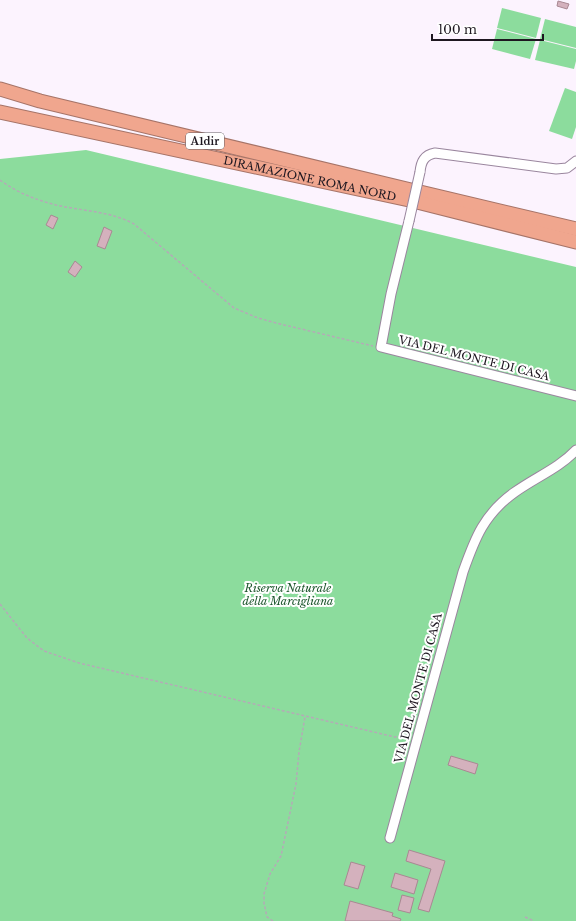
<svg xmlns="http://www.w3.org/2000/svg" width="576" height="921" viewBox="0 0 576 921" font-family="'Libre Baskerville',serif">
	<style>
		.green { fill: #8cdc9d }
		.building { fill: #d4b1bd; stroke: #a98893 }
		.lines { fill: none; stroke-linecap: round; stroke-linejoin: round }
		.minor-casing { stroke: #9a869e; stroke-width: 11 }
		.highway-casing { stroke: #a67468; stroke-width: 15 }
		.path { stroke: #b4abb6; stroke-width: 1.5; stroke-dasharray: 3 2; stroke-linecap: butt }
		.minor { stroke: #fff; stroke-width: 9 }
		.highway { stroke: #f0a68e; stroke-width: 13 }
		.minor-bridge-casing { stroke: #9a869e; stroke-width: 11; stroke-linecap: butt }
		.minor-bridge { stroke: #fff; stroke-width: 9 }
		.labels { text-anchor: middle; stroke-width: 4; stroke-linejoin: round; paint-order: stroke }
		.shield { fill: #fff; stroke: #625d63; stroke-width: 1 }
		.shield-label { font-size: 10px; font-weight: bold; fill: #1e1720 }
		.street-label { font-size: 11px; fill: #1e1720; stroke: #fff }
		.park-label { font-size: 11px; font-style: italic; fill: #1c562c; stroke: #fff }
	</style>
	<rect width="100%" height="100%" fill="#fcf3fe"/>
	<g class="green">
		<path d="M502,8L541,18L536,38L497,28Z"/>
		<path d="M545,19L576,27V48L540,39Z"/>
		<path d="M497,29L536,39L530,59L492,49Z"/>
		<path d="M540,40L576,49V61L574,69L535,60Z"/>
		<path d="M565,88L576,92V127L572,139L549,131Z"/>
		<path d="M86,150L576,267V921H0V159Z"/>
	</g>
	<g class="building">
		<path d="M558,1L569,4L567,9L557,6Z"/>
		<path d="M51,215L58,218L53,229L46,225Z"/>
		<path d="M104,227L112,231L105,249L97,246Z"/>
		<path d="M75,261L82,267L75,277L68,272Z"/>
		<path d="M451,756L478,764L475,774L448,765Z"/>
		<path d="M409,850L445,861L429,912L418,909L431,869L406,861Z"/>
		<path d="M351,862L365,866L358,889L344,885Z"/>
		<path d="M395,873L418,880L414,894L391,887Z"/>
		<path d="M402,895L414,898L410,913L398,910Z"/>
		<path d="M350,901L393,913L392,916L401,919L400,921H345Z"/>
	</g>
	<g class="lines">
		<g class="minor-casing">
			<g id="minor">
				<path d="M420,172C421,162 424,155 435,153L556,169L567,168L576,161"/>
				<path d="M409,221L391,294L381,347L576,396"/>
				<path d="M390,838L463,572C475,538 484,514 515,492C536,477 559,468 576,450"/>
			</g>
		</g>
		<g class="highway-casing">
			<g id="highway">
				<path d="M0,89L40,101L411,190"/>
				<path id="s1" d="M0,112L409,200"/>
				<path d="M420,192L576,229"/>
				<path d="M417,202L576,242"/>
			</g>
		</g>
		<g class="path">
			<path d="M0,180C16,192 36,200 56,205C82,211 110,211 134,224L234,308L258,318L276,323L373,346"/>
			<path d="M0,604L27,638L44,651L79,663L395,737L406,735L411,731"/>
			<path d="M525,917L534,921"/>
			<path d="M273,921L267,917L264,903V894L270,874L281,856L296,784L299,752L305,717"/>
		</g>
		<use href="#minor" class="minor"/>
		<use href="#highway" class="highway"/>
		<g class="minor-bridge-casing">
			<path id="minor-bridge" d="M409,221L420,172"/>
		</g>
		<use href="#minor-bridge" class="minor-bridge"/>
	</g>
	<g class="labels">
		<rect class="shield" x="186" y="133" width="38" height="16" rx="3"/>
		<g class="shield-label">
			<text x="205" y="145">A1dir</text>
		</g>
		<g class="street-label">
			<text dy="4" stroke="none"><textPath href="#s1" startOffset="317">DIRAMAZIONE ROMA NORD</textPath></text>
			<text transform="translate(474 358) rotate(14)" y="4">VIA DEL MONTE DI CASA</text>
			<text transform="translate(418 688) rotate(-75)" y="4">VIA DEL MONTE DI CASA</text>
		</g>
		<g class="park-label">
			<text x="288" y="592">Riserva Naturale<tspan x="288" dy="13">della Marcigliana</tspan></text>
		</g>
	</g>
	<path d="M432 34v6h111v-6" fill="none" stroke="#1e1720" stroke-width="2"/>
	<text x="438" y="34" font-size="12" fill="#1e1720" stroke="#ffffff" stroke-width="3" paint-order="stroke">100 m</text>
</svg>
